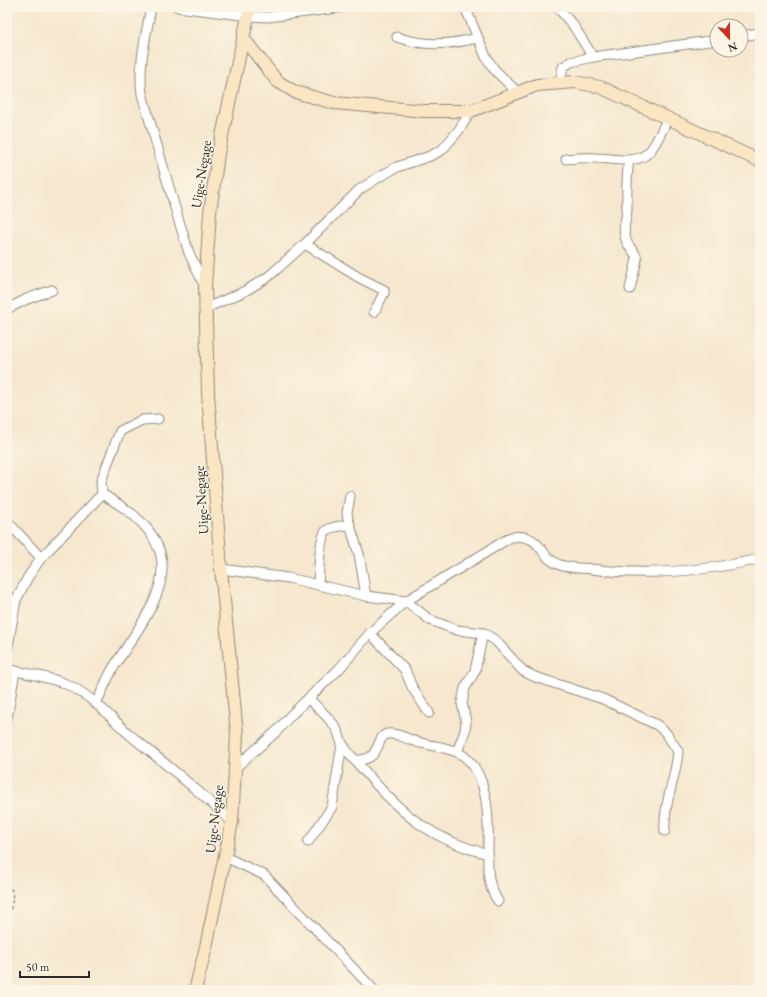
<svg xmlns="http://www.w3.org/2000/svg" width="767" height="997" viewBox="0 0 767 997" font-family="'EB Garamond',serif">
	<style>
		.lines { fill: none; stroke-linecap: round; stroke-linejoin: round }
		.street-casing { stroke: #90897c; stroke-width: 11 }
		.secondary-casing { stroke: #90897c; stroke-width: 14 }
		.path { stroke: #90897c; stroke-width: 1.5; stroke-dasharray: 3 3; stroke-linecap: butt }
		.street { stroke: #fff; stroke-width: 9 }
		.secondary { stroke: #fbe6c4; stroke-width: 12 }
		.labels { text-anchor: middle; stroke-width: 3; stroke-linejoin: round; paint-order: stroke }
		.street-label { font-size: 14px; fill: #2b2b2b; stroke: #fcf5e5 }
	</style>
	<rect width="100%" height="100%" fill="#fcf5e5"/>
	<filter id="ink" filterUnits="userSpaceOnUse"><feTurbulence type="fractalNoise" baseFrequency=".025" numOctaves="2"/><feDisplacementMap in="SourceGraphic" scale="8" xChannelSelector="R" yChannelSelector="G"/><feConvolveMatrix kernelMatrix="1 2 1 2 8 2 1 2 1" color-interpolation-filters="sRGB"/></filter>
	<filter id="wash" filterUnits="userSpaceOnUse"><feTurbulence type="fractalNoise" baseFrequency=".012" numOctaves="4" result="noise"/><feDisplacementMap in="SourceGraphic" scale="16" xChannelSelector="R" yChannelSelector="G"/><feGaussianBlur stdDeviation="0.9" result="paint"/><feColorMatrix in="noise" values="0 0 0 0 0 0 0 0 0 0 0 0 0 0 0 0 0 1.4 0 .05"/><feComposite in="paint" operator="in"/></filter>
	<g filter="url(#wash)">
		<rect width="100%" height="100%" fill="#f6e7ce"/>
	</g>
	<g filter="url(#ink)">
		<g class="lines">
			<g class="street-casing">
				<g id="street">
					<path d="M151,7C146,36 138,65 142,94L178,218L189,253L205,287"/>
					<path d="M178,7L249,16L268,17L344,7"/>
					<path d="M465,7L486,57L494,69L517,92"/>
					<path d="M557,7L573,25L593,57"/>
					<path d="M741,36L760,33"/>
					<path d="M397,37C424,47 450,45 477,38"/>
					<path d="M560,82L563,67L571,62L593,57L717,40"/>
					<path d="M566,159C576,158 587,157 597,158C613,158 634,165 648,153C657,144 662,129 668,118"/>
					<path d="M629,160C626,177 627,193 627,210C626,222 622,227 626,240C628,248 636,251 637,259L630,289"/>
					<path d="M305,244L358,277L384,290V293L374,312"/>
					<path d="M7,309L27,299L52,290"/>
					<path d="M204,309L245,291L268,277L305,244L359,190L379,177L397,167L430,156L442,150L459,130L471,111"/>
					<path d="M350,496L347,513L348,519L359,554L366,596"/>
					<path d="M7,521L41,558"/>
					<path d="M221,569L288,578L366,596L406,601L430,620L457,630L483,633L495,640L523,671L535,677L603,699L657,725L666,733L678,751C676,779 663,804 665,831"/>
					<path d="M318,584C319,573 319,538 326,531C331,526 343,526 350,525"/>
					<path d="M370,633L405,670L412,687L429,713"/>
					<path d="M7,651L16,600L28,577L41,558L102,494L101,481L120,431L142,420L158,419"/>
					<path d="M7,669C27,674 47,676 66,684C91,695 110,717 130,735C164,763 200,791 232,822"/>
					<path d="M309,699C318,708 329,717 336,728C339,733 340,740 343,745C350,756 360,766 368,775C403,816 435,841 488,854"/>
					<path d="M96,703C102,692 106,681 112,670C131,637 176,588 158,547C148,522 124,507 102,494"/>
					<path d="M7,718L15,671"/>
					<path d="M457,752L465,731L466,722L462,703L465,688L475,671L483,633"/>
					<path d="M355,760C385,762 373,731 392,734C402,735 411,741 421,743C432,746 446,747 457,752C489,767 489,819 488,848C488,868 486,883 498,901"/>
					<path d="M235,768L277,731L291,715L339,669L370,633L406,601L511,537C544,533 537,557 560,565C569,568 581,568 591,569C647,576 705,571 760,559"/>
					<path d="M308,842L332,807L342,744"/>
					<path d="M225,857L264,875L374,990"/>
				</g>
			</g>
			<g class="secondary-casing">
				<g id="secondary">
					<path d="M244,39L277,81L295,92L334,103L425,111H471L537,85L575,82L600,87L760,161"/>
					<path d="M195,990L206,947L232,822L237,734L221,569L208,393L205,287L210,213L218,154L250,7"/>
				</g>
			</g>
			<path class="path" d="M7,884C18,892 10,910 7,921"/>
			<use href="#street" class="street"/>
			<use href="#secondary" class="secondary"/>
		</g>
	</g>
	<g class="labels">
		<g class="street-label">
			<text transform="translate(201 174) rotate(-81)" y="5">Uige-Negage</text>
			<text transform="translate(201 500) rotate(-94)" y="5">Uige-Negage</text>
			<text transform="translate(214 819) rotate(-83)" y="5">Uige-Negage</text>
		</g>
	</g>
	<rect width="767" height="997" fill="none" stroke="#fcf5e5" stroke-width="24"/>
	<g transform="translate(729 38) rotate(158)"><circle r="19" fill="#fcf5e5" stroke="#a8a49b"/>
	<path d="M0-3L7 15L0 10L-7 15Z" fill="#c8321e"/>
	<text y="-6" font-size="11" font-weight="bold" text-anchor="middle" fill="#2b2b2b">N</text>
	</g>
	<path d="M20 971v6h69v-6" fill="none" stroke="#2b2b2b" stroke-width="2"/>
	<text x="26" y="971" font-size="12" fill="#2b2b2b" stroke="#fcf5e5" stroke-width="3" paint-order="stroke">50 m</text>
</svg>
